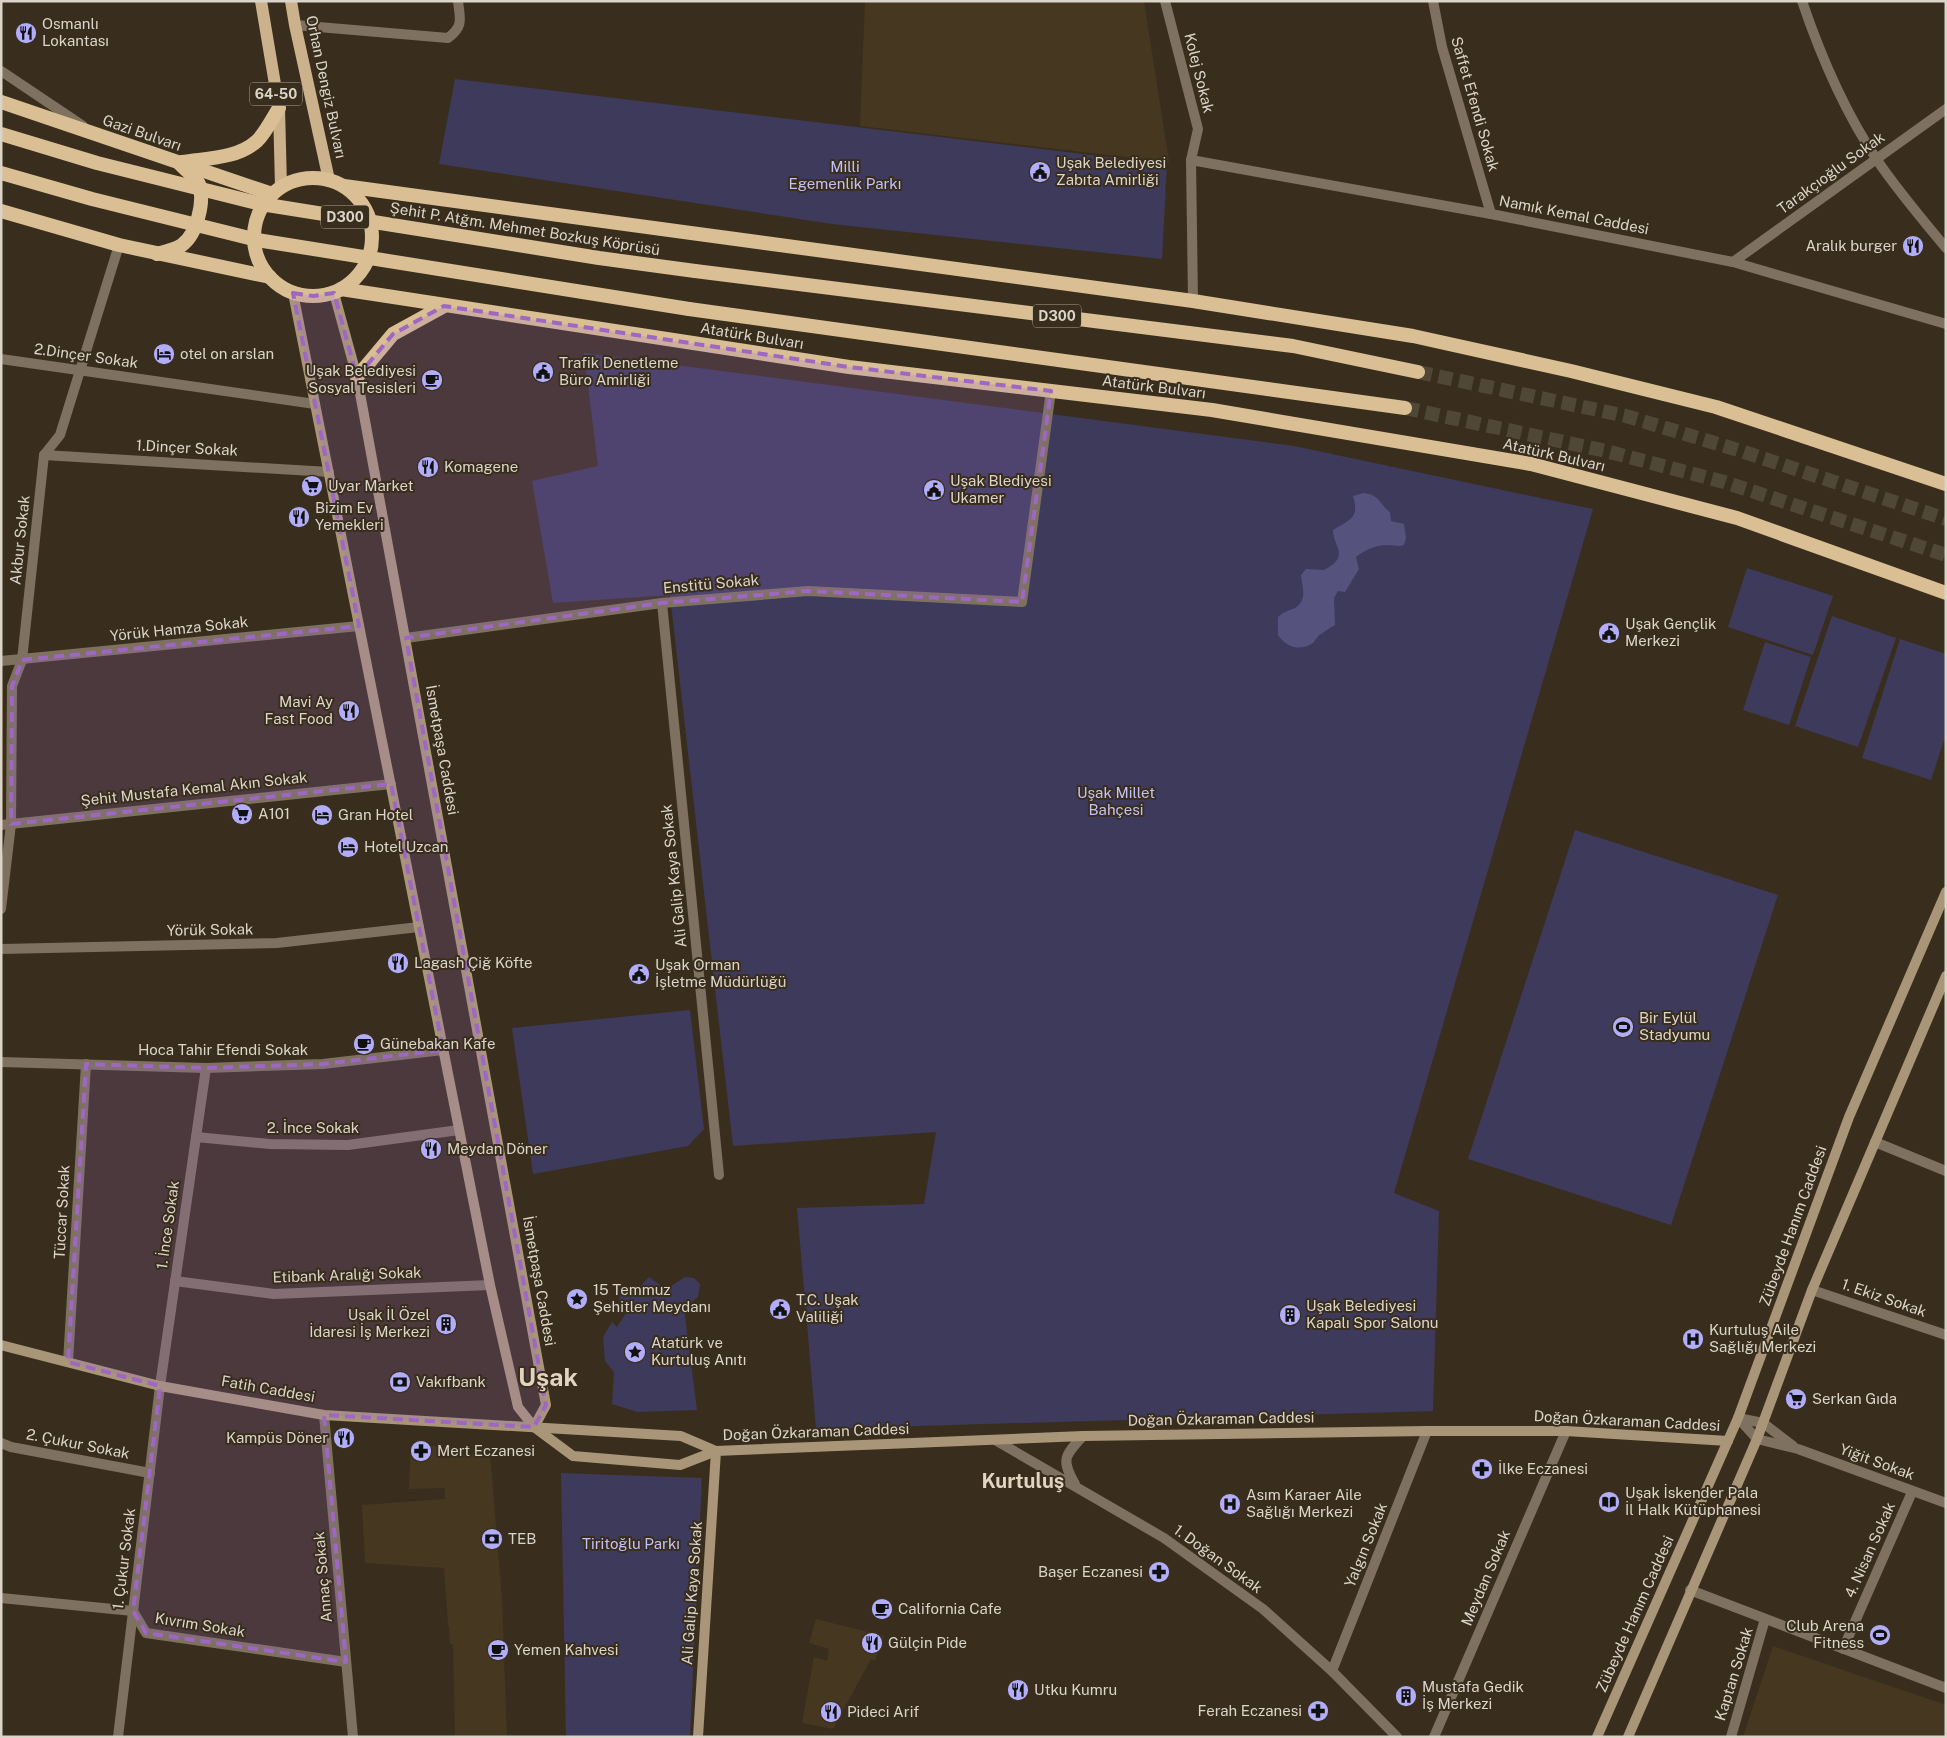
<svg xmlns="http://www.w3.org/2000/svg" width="1947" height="1738" viewBox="0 0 1947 1738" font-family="'Public Sans',sans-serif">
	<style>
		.built { fill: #463720 }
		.green { fill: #3d3a5c }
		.water { fill: #55527d }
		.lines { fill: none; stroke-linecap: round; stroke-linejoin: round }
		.trunk-tunnel { stroke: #514737; stroke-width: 14; stroke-dasharray: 14 7; stroke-linecap: butt }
		.minor { stroke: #7e715f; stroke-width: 10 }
		.tertiary { stroke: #7e715f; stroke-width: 10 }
		.secondary { stroke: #a99678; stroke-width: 10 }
		.primary { stroke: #cbb28c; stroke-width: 12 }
		.trunk { stroke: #dabf94; stroke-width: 14 }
		.trunk-bridge { stroke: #dabf94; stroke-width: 14 }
		.marked { fill: #9d67c2; fill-opacity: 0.2; stroke: #9d67c2; stroke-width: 4; stroke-dasharray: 10 6; stroke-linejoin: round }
		.labels { text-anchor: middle; stroke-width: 4; stroke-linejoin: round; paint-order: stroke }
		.shield { fill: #392e1d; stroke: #aaa295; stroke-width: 1 }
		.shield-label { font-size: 14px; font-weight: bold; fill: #dbd4c9 }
		.poi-label { font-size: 15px; fill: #dbd4c9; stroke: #392e1d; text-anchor: start }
		.street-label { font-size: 15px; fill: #dbd4c9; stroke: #392e1d }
		.park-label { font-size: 15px; fill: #c2c0f9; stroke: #392e1d }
		.district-label { font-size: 20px; font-weight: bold; fill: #e2d4bf; stroke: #392e1d }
		.town-label { font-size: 25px; font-weight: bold; fill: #e2d4bf; stroke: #392e1d }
	</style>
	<rect width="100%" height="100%" fill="#392e1d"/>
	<g class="built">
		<path d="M865,1H1144L1169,162L860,126Z"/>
		<path d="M411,1445L445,1447V1454H490L502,1599L507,1737H455L453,1644H450L449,1626H448L444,1568L461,1569L365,1563L362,1505L445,1499V1488L409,1489Z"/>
		<path d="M816,1619L884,1636L875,1661L871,1659L833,1729L802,1723L814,1657L827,1661L829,1649L809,1643Z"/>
		<path d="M1773,1646L1946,1705V1737H1743Z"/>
	</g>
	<g class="green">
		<path d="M455,79L1167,164L1162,259L832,224L439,164Z"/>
		<path d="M584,353L1294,446L1593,509L1394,1193L1439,1211L1433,1411L816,1429L797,1208L924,1204L936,1132L733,1146L670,595L553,603L532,481L598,466Z"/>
		<path d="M1747,568L1833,596L1813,655L1728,627Z"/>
		<path d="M1832,616L1896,638L1858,747L1795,726Z"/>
		<path d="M1900,639L1946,654V734L1931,780L1862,758Z"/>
		<path d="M1765,642L1811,657L1789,725L1743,710Z"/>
		<path d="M1575,830L1778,895L1671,1225L1468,1159Z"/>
		<path d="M690,1010L704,1129L688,1146L533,1174L512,1028Z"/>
		<path d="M649,1277C669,1291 665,1290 685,1277L694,1278L700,1284L698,1297L684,1308L697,1410L637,1412L612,1404L614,1372L605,1361L603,1337L612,1322L617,1327L626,1313L619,1311L620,1290L629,1288L636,1291Z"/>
		<path d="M561,1473L702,1478L690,1737H566Z"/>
	</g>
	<path class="water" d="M1364,493C1380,495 1379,504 1390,512L1391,521L1404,524L1406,538L1404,545C1398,547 1394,545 1387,545C1375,545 1365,550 1356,557L1359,569L1345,592L1338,591L1334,598L1335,625C1330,628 1325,631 1321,634C1317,636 1316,640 1313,643C1300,652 1286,647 1278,635V617C1284,611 1289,611 1295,608C1308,600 1302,587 1301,575L1306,569L1324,570C1351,556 1333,547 1333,530C1349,520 1360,519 1353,496Z"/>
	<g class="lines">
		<g class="trunk-tunnel">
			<path d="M1418,372L1626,416L1741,451L1946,519"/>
			<path d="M1405,408L1606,451L1724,482L1946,555"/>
		</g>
		<g class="minor">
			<path d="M1165,1L1198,129L1191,160L1193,301"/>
			<path d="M1433,1L1442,47L1491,214"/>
			<path d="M1802,1C1821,57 1844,111 1877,160C1898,191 1922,219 1946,248"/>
			<path d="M295,25L448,38C464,26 460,19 458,1"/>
			<path d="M1191,160L1491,214L1733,262L1946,324"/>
			<path d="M1733,262L1946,109"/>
			<path d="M1,359L315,404"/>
			<path d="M44,455L329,472"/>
			<path d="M662,603L719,1175"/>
			<path d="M406,638L662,603L808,591L1022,602L1051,391"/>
			<path d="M1,661L359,626"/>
			<path d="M1,825L391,784"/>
			<path d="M1,909L11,824L12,686L22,660L44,455L60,435L119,245"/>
			<path d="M1,949L277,943L419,927"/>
			<path d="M1,1062L206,1068L323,1064L443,1050"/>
			<path d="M196,1137L270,1144L348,1145L459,1130"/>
			<path d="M1875,1142L1946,1171"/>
			<path d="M175,1281L274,1294L490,1285"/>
			<path d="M1812,1290L1946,1335"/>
			<path d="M68,1362L86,1064"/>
			<path d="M1738,1418L1757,1439L1798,1449L1946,1503"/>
			<path d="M1738,1418L1763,1423L1793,1446"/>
			<path d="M995,1440L1164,1538L1263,1609L1332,1671L1397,1737"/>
			<path d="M1,1443L11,1447L150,1473"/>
			<path d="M1075,1484C1061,1460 1064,1456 1083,1436"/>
			<path d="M1690,1590L1946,1688"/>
			<path d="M1,1598L133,1611L146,1633L346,1662"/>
			<path d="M1843,1649L1912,1492"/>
			<path d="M1332,1671L1427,1431"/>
			<path d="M118,1737L160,1386L206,1068"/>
			<path d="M1434,1737L1566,1431"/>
			<path d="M1731,1737L1765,1619"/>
		</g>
		<g class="tertiary">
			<path d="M1,71L83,126"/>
			<path d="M324,1415L353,1737"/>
		</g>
		<g class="secondary">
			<path d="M293,293L490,1285L518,1407L534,1427L573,1456L680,1465L716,1451L1083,1436L1427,1431H1566L1728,1441"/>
			<path d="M334,293L357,377L546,1405L534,1427"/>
			<path d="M1,1345L160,1386L324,1415L681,1436L716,1451"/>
			<path d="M698,1737L716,1451"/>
			<path d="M1597,1737L1738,1418L1849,1117L1946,892"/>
			<path d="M1628,1737L1757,1439L1812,1290L1946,976"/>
		</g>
		<g class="primary">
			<path d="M261,1L279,108L281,187"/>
			<path d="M291,1L295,25L329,180"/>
		</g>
		<g class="trunk">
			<path d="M1,102L272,194"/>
			<path d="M182,162C207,158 237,159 257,141C266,132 272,119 279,108"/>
			<circle cx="313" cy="237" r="59"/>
			<path d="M344,186L1193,301L1413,336L1571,371L1716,407L1946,484"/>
			<path d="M1,211L119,245L270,277"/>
			<path d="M157,254C164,251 176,250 182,245C197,234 205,201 199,184C196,177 185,170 180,164"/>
			<path d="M695,271L1293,346L1418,372"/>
			<path d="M341,289L849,367L1212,410L1531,464L1737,518L1946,593"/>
			<path d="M689,309L1405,408"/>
			<path d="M357,377L393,334L444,306"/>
		</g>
		<g class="trunk-bridge">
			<path d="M1,134L97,163L261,204L599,258L695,271"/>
			<path d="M1,173L92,199L257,240L689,309"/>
		</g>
	</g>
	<path class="marked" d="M293,293L313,296L334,293L357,377L393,334L444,306L849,367L1051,391L1022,602L808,591L662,603L406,638L546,1405L534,1427L324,1415L346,1662L146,1633L133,1611L160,1386L68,1362L86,1064L206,1068L323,1064L443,1050L391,784L11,824L12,686L22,660L359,626Z"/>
	<defs>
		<g id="restaurant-disc" transform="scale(1.125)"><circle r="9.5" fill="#b2adf9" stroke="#392e1d"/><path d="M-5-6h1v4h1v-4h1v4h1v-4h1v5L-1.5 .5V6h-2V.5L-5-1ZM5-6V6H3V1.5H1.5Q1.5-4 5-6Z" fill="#111"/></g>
		<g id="civic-disc" transform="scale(1.125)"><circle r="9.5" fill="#b2adf9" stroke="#392e1d"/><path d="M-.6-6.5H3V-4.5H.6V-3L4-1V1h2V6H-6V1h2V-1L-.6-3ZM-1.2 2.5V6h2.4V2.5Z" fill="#111"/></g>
		<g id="hotel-disc" transform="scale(1.125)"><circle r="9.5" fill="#b2adf9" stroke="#392e1d"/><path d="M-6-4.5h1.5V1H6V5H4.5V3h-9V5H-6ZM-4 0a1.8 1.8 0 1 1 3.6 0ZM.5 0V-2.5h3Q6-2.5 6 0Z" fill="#111"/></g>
		<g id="cafe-disc" transform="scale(1.125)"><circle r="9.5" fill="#b2adf9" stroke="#392e1d"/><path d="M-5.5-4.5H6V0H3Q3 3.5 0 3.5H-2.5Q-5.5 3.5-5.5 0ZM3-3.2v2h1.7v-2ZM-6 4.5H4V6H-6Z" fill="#111"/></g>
		<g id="supermarket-disc" transform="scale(1.125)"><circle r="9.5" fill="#b2adf9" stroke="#392e1d"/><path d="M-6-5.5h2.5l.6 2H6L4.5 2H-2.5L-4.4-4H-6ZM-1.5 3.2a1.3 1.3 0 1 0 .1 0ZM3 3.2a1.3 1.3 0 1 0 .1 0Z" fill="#111"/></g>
		<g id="stadium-disc" transform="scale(1.125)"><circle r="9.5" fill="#b2adf9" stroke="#392e1d"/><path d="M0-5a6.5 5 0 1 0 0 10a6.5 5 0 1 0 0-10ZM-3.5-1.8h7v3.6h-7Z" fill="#111"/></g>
		<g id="sight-disc" transform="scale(1.125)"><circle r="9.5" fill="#b2adf9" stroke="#392e1d"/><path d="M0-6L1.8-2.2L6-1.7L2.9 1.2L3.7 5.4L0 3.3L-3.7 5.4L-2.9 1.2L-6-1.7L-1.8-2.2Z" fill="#111"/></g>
		<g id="building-disc" transform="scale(1.125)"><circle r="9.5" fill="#b2adf9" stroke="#392e1d"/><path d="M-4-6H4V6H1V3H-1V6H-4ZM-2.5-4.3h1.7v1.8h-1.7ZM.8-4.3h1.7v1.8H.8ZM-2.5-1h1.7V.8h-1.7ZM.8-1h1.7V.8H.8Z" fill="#111"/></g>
		<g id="hospital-disc" transform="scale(1.125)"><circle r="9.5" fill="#b2adf9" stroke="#392e1d"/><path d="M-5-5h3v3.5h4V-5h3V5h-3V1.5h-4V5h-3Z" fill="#111"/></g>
		<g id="bank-disc" transform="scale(1.125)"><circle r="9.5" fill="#b2adf9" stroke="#392e1d"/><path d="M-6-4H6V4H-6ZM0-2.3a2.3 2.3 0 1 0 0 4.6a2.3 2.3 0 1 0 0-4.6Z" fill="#111"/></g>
		<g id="pharmacy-disc" transform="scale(1.125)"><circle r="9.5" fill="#b2adf9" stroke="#392e1d"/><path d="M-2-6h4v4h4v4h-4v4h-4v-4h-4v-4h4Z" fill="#111"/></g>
		<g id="library-disc" transform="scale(1.125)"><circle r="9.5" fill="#b2adf9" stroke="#392e1d"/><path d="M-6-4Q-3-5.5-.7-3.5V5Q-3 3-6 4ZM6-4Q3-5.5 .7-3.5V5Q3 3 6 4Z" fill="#111"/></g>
	</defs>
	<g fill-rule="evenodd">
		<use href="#restaurant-disc" x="26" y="33"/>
		<use href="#civic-disc" x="1040" y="172"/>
		<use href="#restaurant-disc" x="1913" y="246"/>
		<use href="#hotel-disc" x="164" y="354"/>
		<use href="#civic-disc" x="543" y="372"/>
		<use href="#cafe-disc" x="432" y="380"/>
		<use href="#restaurant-disc" x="428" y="467"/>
		<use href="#supermarket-disc" x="312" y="486"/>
		<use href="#civic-disc" x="934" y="490"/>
		<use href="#restaurant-disc" x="299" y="517"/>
		<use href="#civic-disc" x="1609" y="633"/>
		<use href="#restaurant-disc" x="349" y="711"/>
		<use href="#supermarket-disc" x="242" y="814"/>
		<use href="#hotel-disc" x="322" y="815"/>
		<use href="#hotel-disc" x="348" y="847"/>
		<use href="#restaurant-disc" x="398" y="963"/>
		<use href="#civic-disc" x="639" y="974"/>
		<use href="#stadium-disc" x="1623" y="1027"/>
		<use href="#cafe-disc" x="364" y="1044"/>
		<use href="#restaurant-disc" x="431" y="1149"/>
		<use href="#sight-disc" x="577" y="1299"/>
		<use href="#civic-disc" x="780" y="1309"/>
		<use href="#building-disc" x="1290" y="1315"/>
		<use href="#building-disc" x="446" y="1324"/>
		<use href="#hospital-disc" x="1693" y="1339"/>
		<use href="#sight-disc" x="635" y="1352"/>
		<use href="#bank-disc" x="400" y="1382"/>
		<use href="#supermarket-disc" x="1796" y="1399"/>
		<use href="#restaurant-disc" x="344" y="1438"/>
		<use href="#pharmacy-disc" x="421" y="1451"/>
		<use href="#pharmacy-disc" x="1482" y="1469"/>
		<use href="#library-disc" x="1609" y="1502"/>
		<use href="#hospital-disc" x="1230" y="1504"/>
		<use href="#bank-disc" x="492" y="1539"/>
		<use href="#pharmacy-disc" x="1159" y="1572"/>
		<use href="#cafe-disc" x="882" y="1609"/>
		<use href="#stadium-disc" x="1880" y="1635"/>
		<use href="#restaurant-disc" x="872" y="1643"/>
		<use href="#cafe-disc" x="498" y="1650"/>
		<use href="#restaurant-disc" x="1018" y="1690"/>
		<use href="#building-disc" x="1406" y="1696"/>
		<use href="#pharmacy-disc" x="1318" y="1711"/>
		<use href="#restaurant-disc" x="831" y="1712"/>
	</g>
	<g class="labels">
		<g class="shield">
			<rect x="250" y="82.5" width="52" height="23" rx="4"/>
			<rect x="321" y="205.5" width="48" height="23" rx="4"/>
			<rect x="1033" y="304.5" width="48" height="23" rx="4"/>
		</g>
		<g class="shield-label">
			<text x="276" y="99">64-50</text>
			<text x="345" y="222">D300</text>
			<text x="1057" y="321">D300</text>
		</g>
		<g class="poi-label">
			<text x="42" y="29">Osmanlı<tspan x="42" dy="17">Lokantası</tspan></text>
			<text x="1056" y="168">Uşak Belediyesi<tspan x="1056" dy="17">Zabıta Amirliği</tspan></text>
			<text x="1897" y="251" text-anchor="end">Aralık burger</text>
			<text x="180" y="359">otel on arslan</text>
			<text x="559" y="368">Trafik Denetleme<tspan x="559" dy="17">Büro Amirliği</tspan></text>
			<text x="416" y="376" text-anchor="end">Uşak Belediyesi<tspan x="416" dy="17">Sosyal Tesisleri</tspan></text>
			<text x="444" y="472">Komagene</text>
			<text x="950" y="486">Uşak Blediyesi<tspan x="950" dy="17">Ukamer</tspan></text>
			<text x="328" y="491">Uyar Market</text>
			<text x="315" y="513">Bizim Ev<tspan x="315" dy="17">Yemekleri</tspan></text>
			<text x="1625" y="629">Uşak Gençlik<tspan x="1625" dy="17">Merkezi</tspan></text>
			<text x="333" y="707" text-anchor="end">Mavi Ay<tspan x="333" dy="17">Fast Food</tspan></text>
			<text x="258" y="819">A101</text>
			<text x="338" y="820">Gran Hotel</text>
			<text x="364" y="852">Hotel Uzcan</text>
			<text x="414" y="968">Lagash Çiğ Köfte</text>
			<text x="655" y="970">Uşak Orman<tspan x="655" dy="17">İşletme Müdürlüğü</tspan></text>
			<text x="1639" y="1023">Bir Eylül<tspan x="1639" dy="17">Stadyumu</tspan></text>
			<text x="380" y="1049">Günebakan Kafe</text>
			<text x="447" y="1154">Meydan Döner</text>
			<text x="593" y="1295">15 Temmuz<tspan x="593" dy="17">Şehitler Meydanı</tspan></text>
			<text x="796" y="1305">T.C. Uşak<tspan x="796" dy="17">Valiliği</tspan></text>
			<text x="1306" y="1311">Uşak Belediyesi<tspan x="1306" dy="17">Kapalı Spor Salonu</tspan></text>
			<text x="430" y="1320" text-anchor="end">Uşak İl Özel<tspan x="430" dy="17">İdaresi İş Merkezi</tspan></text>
			<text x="1709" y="1335">Kurtuluş Aile<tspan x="1709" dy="17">Sağlığı Merkezi</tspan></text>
			<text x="651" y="1348">Atatürk ve<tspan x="651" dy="17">Kurtuluş Anıtı</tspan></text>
			<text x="416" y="1387">Vakıfbank</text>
			<text x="1812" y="1404">Serkan Gıda</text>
			<text x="328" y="1443" text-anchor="end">Kampüs Döner</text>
			<text x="437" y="1456">Mert Eczanesi</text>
			<text x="1498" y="1474">İlke Eczanesi</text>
			<text x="1625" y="1498">Uşak İskender Pala<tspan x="1625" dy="17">İl Halk Kütüphanesi</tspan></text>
			<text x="1246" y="1500">Asım Karaer Aile<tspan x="1246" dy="17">Sağlığı Merkezi</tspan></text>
			<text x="508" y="1544">TEB</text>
			<text x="1143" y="1577" text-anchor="end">Başer Eczanesi</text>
			<text x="898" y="1614">California Cafe</text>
			<text x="1864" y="1631" text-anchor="end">Club Arena<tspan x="1864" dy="17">Fitness</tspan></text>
			<text x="888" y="1648">Gülçin Pide</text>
			<text x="514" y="1655">Yemen Kahvesi</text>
			<text x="1422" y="1692">Mustafa Gedik<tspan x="1422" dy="17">İş Merkezi</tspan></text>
			<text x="1034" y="1695">Utku Kumru</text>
			<text x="1302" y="1716" text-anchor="end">Ferah Eczanesi</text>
			<text x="847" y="1717">Pideci Arif</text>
		</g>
		<g class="street-label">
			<text transform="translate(1199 73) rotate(76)" y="5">Kolej Sokak</text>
			<text transform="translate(326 87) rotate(78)" y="5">Orhan Dengiz Bulvarı</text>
			<text transform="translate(1475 104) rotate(74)" y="5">Saffet Efendi Sokak</text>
			<text transform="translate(142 133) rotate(19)" y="5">Gazi Bulvarı</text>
			<text transform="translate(1831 173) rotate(-36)" y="5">Tarakçıoğlu Sokak</text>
			<text transform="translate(1574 215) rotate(11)" y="5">Namık Kemal Caddesi</text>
			<text transform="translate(525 229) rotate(9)" y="5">Şehit P. Atğm. Mehmet Bozkuş Köprüsü</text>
			<text transform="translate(752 336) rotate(9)" y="5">Atatürk Bulvarı</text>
			<text transform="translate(86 356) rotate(8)" y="5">2.Dinçer Sokak</text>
			<text transform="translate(1154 387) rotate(7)" y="5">Atatürk Bulvarı</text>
			<text transform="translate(187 448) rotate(3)" y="5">1.Dinçer Sokak</text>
			<text transform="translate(1554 455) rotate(13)" y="5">Atatürk Bulvarı</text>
			<text transform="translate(20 540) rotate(-84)" y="5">Akbur Sokak</text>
			<text transform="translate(711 584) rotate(-5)" y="5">Enstitü Sokak</text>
			<text transform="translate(179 629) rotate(-6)" y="5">Yörük Hamza Sokak</text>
			<text transform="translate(442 750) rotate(80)" y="5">İsmetpaşa Caddesi</text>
			<text transform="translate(194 789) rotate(-6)" y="5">Şehit Mustafa Kemal Akın Sokak</text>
			<text transform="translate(674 876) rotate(-96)" y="5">Ali Galip Kaya Sokak</text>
			<text transform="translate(210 930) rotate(-1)" y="5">Yörük Sokak</text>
			<text x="223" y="1055">Hoca Tahir Efendi Sokak</text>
			<text x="313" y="1133">2. İnce Sokak</text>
			<text transform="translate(62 1212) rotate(-87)" y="5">Tüccar Sokak</text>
			<text transform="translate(168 1225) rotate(-82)" y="5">1. İnce Sokak</text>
			<text transform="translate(1793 1226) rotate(-70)" y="5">Zübeyde Hanım Caddesi</text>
			<text transform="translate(347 1275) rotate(-2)" y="5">Etibank Aralığı Sokak</text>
			<text transform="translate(539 1281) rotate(80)" y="5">İsmetpaşa Caddesi</text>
			<text transform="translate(1884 1298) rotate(19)" y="5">1. Ekiz Sokak</text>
			<text transform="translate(268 1389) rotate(10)" y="5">Fatih Caddesi</text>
			<text transform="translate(1221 1419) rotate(-1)" y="5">Doğan Özkaraman Caddesi</text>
			<text transform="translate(1627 1421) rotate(3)" y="5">Doğan Özkaraman Caddesi</text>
			<text transform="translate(816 1432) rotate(-2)" y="5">Doğan Özkaraman Caddesi</text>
			<text transform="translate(78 1444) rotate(11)" y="5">2. Çukur Sokak</text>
			<text transform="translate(1877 1462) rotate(20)" y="5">Yiğit Sokak</text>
			<text transform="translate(1366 1545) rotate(-68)" y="5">Yalgın Sokak</text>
			<text transform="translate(1870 1550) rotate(-66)" y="5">4. Nisan Sokak</text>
			<text transform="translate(124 1559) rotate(-83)" y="5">1. Çukur Sokak</text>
			<text transform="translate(1218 1559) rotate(36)" y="5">1. Doğan Sokak</text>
			<text transform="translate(323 1577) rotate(-95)" y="5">Annaç Sokak</text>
			<text transform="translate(1486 1578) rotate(-67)" y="5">Meydan Sokak</text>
			<text transform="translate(692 1593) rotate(-86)" y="5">Ali Galip Kaya Sokak</text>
			<text transform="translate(1635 1614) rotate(-66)" y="5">Zübeyde Hanım Caddesi</text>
			<text transform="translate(200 1625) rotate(9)" y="5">Kıvrım Sokak</text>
			<text transform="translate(1734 1674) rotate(-73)" y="5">Kaptan Sokak</text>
		</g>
		<g class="park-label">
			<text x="845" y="172">Milli<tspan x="845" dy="17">Egemenlik Parkı</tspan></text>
			<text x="1116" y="798">Uşak Millet<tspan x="1116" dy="17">Bahçesi</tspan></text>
			<text x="631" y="1549">Tiritoğlu Parkı</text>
		</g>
		<g class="district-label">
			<text x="1023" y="1488">Kurtuluş</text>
		</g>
		<g class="town-label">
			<text x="548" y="1386">Uşak</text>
		</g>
	</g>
	<rect width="1947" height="1738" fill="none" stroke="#dbd4c9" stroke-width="5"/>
</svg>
